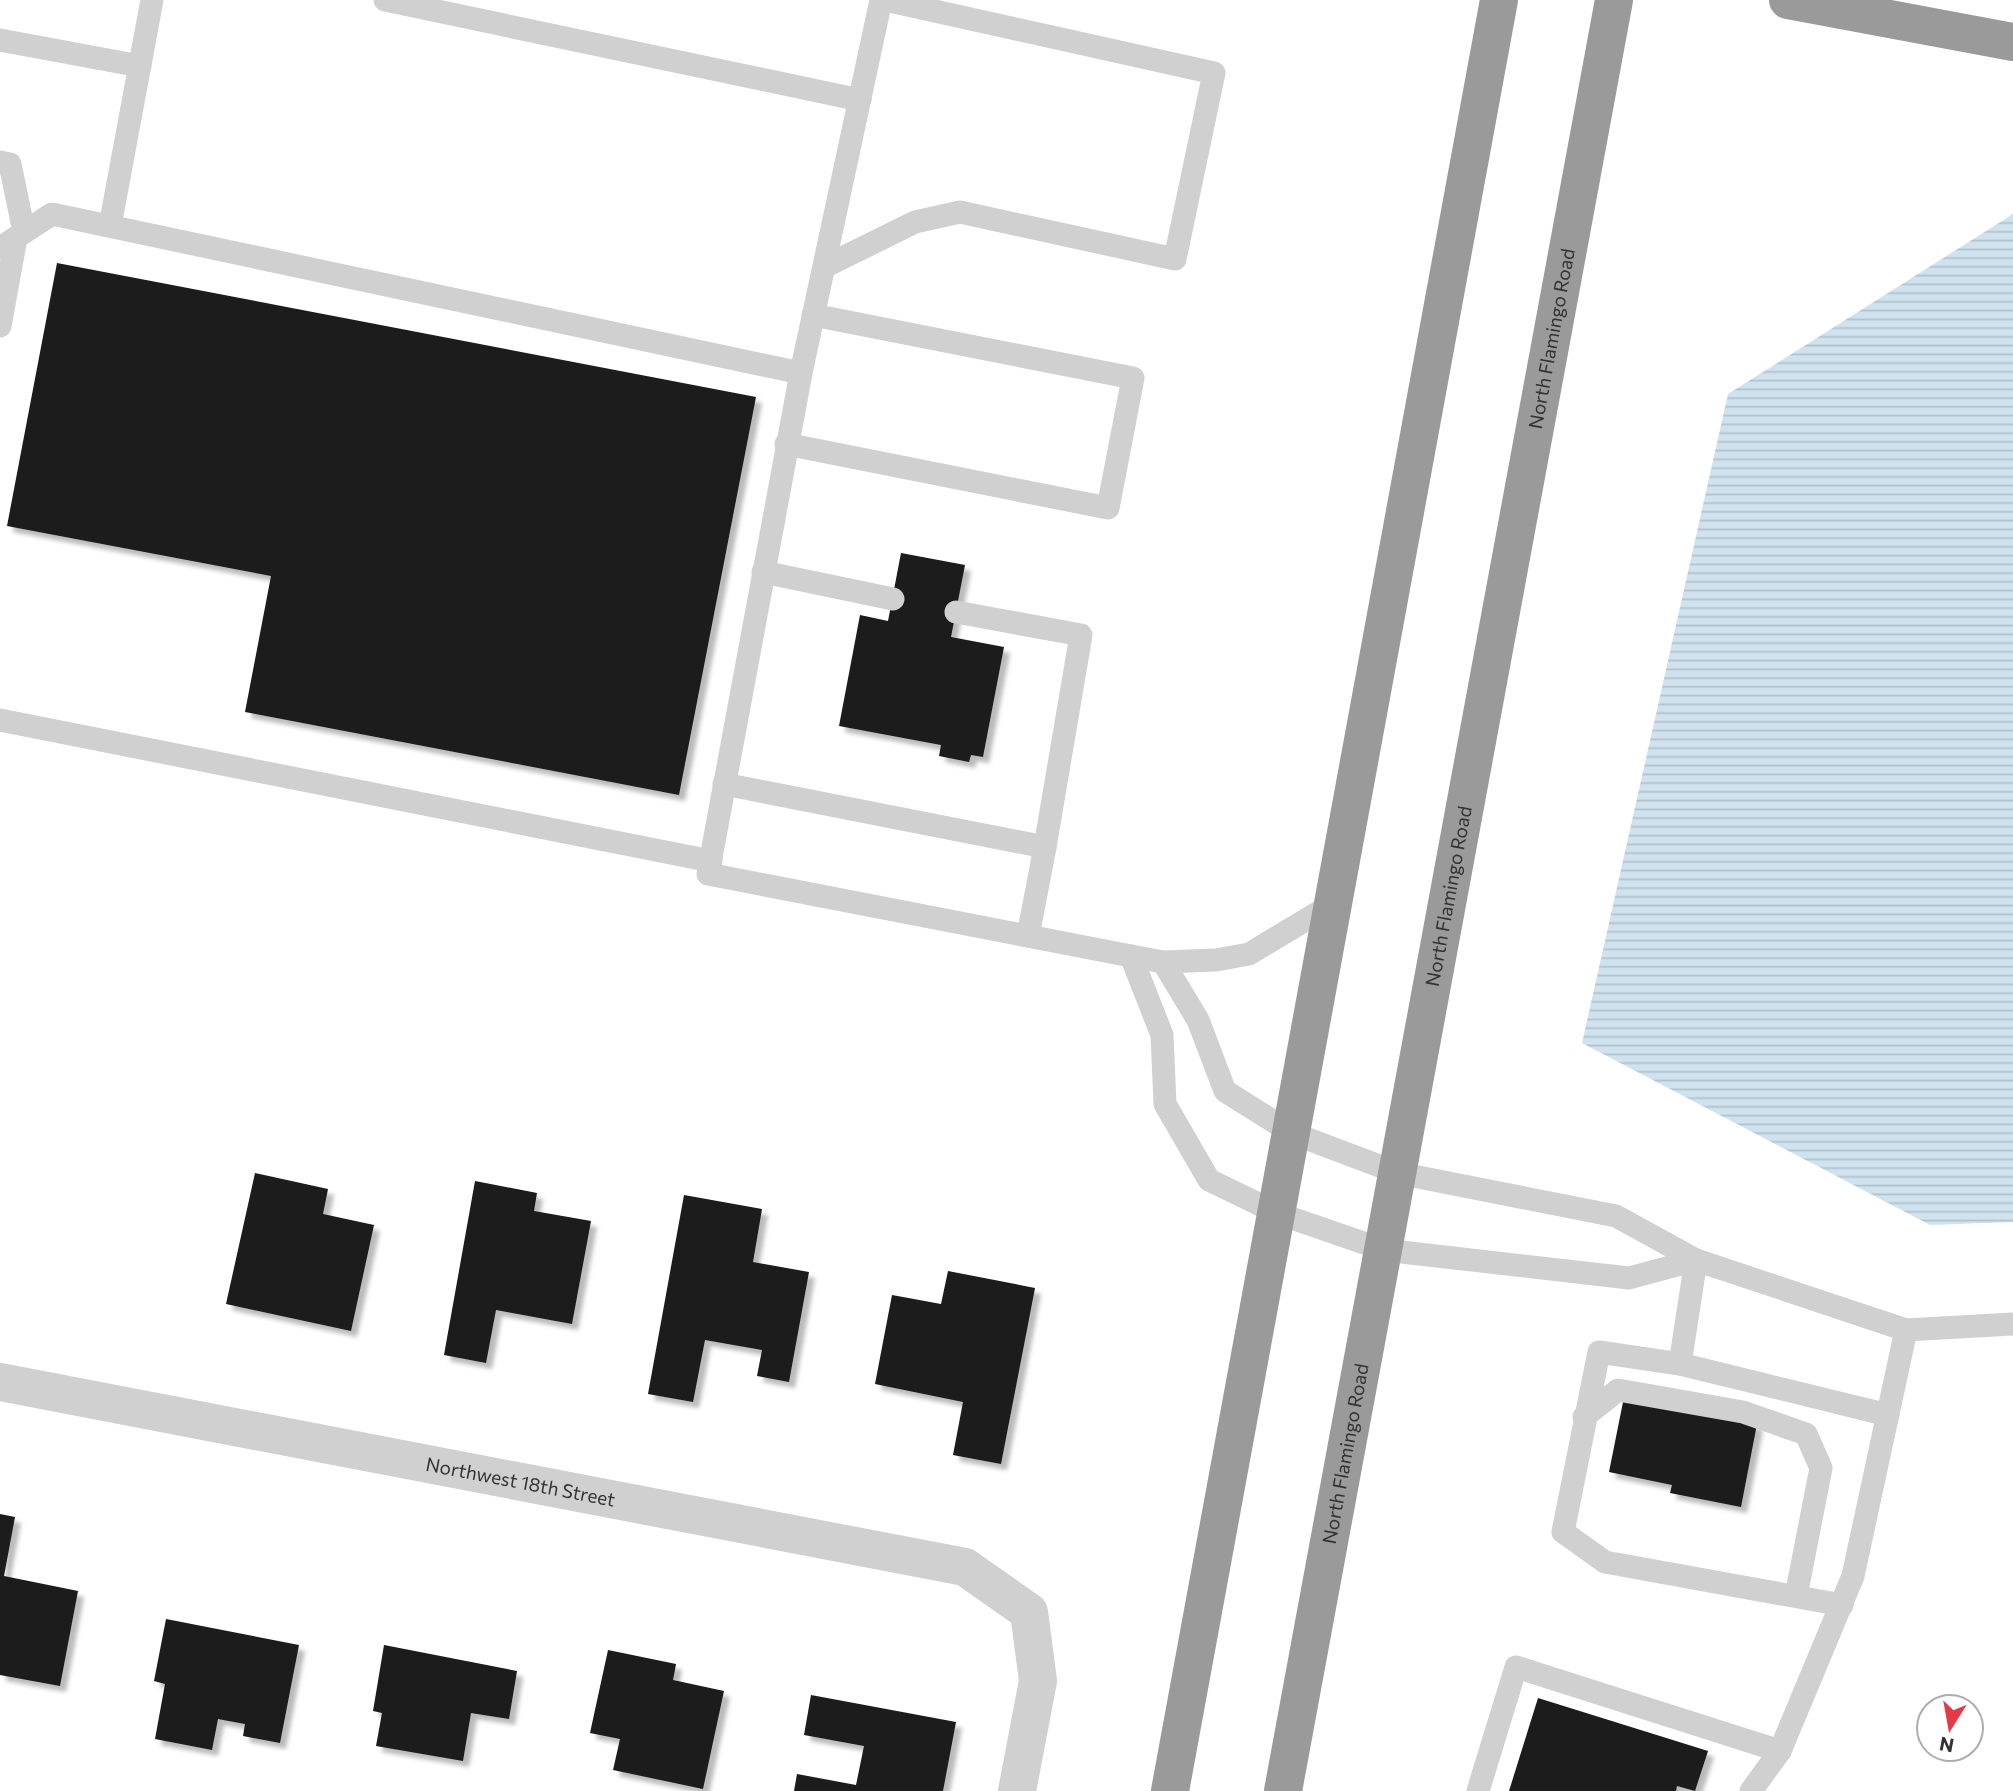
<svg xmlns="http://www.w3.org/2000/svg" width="2013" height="1791" viewBox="0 0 2013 1791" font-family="Commissioner,sans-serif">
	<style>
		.water { fill: url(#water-rules) }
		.building { fill: #1a1a1a; filter: url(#shadow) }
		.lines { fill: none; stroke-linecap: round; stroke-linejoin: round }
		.lane { stroke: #d0d0d0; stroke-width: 23 }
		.street { stroke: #d0d0d0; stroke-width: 38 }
		.highway { stroke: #9a9a9a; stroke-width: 38 }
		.labels { text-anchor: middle; stroke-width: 7; stroke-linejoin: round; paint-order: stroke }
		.street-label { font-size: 19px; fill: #333; stroke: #fff }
	</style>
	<defs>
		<pattern id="water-rules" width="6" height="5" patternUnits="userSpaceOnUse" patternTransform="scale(1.75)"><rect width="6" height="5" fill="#cfe2ee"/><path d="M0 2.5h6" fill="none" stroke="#b2c2cd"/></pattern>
		<filter id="shadow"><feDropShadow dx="6" dy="6" stdDeviation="2" flood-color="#0004"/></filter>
	</defs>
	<rect width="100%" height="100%" fill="#fff"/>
	<path class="water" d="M2013,214V1222L1930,1225L1582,1043L1728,394Z"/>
	<g class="building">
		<path d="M57,263L756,397L679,795L245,712L271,576L7,526Z"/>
		<path d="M901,553L965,565L951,637L1004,647L983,757L971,755L969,762L939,756L941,745L839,726L860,615L888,621Z"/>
		<path d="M255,1173L328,1189L323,1214L374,1225L351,1331L226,1304Z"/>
		<path d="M475,1181L537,1193L534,1211L591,1221L572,1324L496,1310L486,1363L444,1355Z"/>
		<path d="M684,1195L762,1209L753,1262L809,1272L789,1382L757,1376L762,1350L705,1340L693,1402L648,1394Z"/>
		<path d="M948,1271L1035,1288L1001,1464L953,1455L963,1402L875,1384L892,1295L941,1304Z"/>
		<path d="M1624,1397L1757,1424L1741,1507L1670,1493L1672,1485L1609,1472Z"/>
		<path d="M0,1514L15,1517L4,1576L78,1591L60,1686L0,1675Z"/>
		<path d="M166,1619L299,1645L280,1743L243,1736L245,1724L218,1719L212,1750L155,1739L165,1684L154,1681Z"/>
		<path d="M384,1645L517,1671L509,1719L471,1713L463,1761L376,1746L382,1713L373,1711Z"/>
		<path d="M608,1650L676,1664L673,1680L724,1691L703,1789L613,1770L620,1739L590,1733Z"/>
		<path d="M811,1695L956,1722L943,1791H794L797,1774L856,1785L864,1746L804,1735Z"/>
		<path d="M1538,1698L1708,1751L1695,1791L1677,1786L1676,1791H1509Z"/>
	</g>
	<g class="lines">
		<g class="lane">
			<path d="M385,0L860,100"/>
			<path d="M0,40L140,66"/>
			<path d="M0,162L10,164L24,232"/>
			<path d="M110,226L152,0"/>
			<path d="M0,248L52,214L801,373L881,0"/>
			<path d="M824,267L915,222L960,212L1175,259L1214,73L885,0"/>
			<path d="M0,326L16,238"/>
			<path d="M801,373L708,874L1131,956"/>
			<path d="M786,444L1108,508L1133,378L813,315"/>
			<path d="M763,572L893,599"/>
			<path d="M0,720L711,861"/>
			<path d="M724,784L1045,847L1081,635L956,612"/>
			<path d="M1028,936L1045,847"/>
			<path d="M1131,956L1163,962L1198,1020L1225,1091L1292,1133L1398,1173L1616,1216L1696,1260L1629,1278L1384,1250L1277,1213L1209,1180L1165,1104L1162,1035Z"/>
			<path d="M1163,962L1216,960L1249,954L1334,903"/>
			<path d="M1680,1364L1888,1415"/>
			<path d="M1584,1417L1618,1390L1743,1412L1806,1434L1821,1468L1796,1596"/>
			<path d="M1842,1605L1605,1562L1563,1532L1599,1352L1680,1364L1696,1260L1906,1330L2013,1324"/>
			<path d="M1478,1791L1516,1667L1780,1751"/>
			<path d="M1751,1791L1780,1751L1853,1576L1906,1330"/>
		</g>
		<path class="street" id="s1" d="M0,1382L965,1567L1029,1612L1038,1681L1017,1791"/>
		<g class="highway">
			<path d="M1788,0L2013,42"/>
			<path d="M1170,1791L1499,0"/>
			<path id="s2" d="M1283,1791L1614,0"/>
		</g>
	</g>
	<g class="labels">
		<g class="street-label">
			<text dy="7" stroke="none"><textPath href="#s2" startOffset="1477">North Flamingo Road</textPath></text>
			<text dy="7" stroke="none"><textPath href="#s2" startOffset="910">North Flamingo Road</textPath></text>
			<text dy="7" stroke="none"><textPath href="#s2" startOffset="343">North Flamingo Road</textPath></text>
			<text dy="7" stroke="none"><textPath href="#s1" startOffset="530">Northwest 18th Street</textPath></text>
		</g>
	</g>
	<g transform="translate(1950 1728) rotate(191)"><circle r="33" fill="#ffffff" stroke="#adadad" stroke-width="2"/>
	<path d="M0-5L12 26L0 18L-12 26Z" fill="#e63946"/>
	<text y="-10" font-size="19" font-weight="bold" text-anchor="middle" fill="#333333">N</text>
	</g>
</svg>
